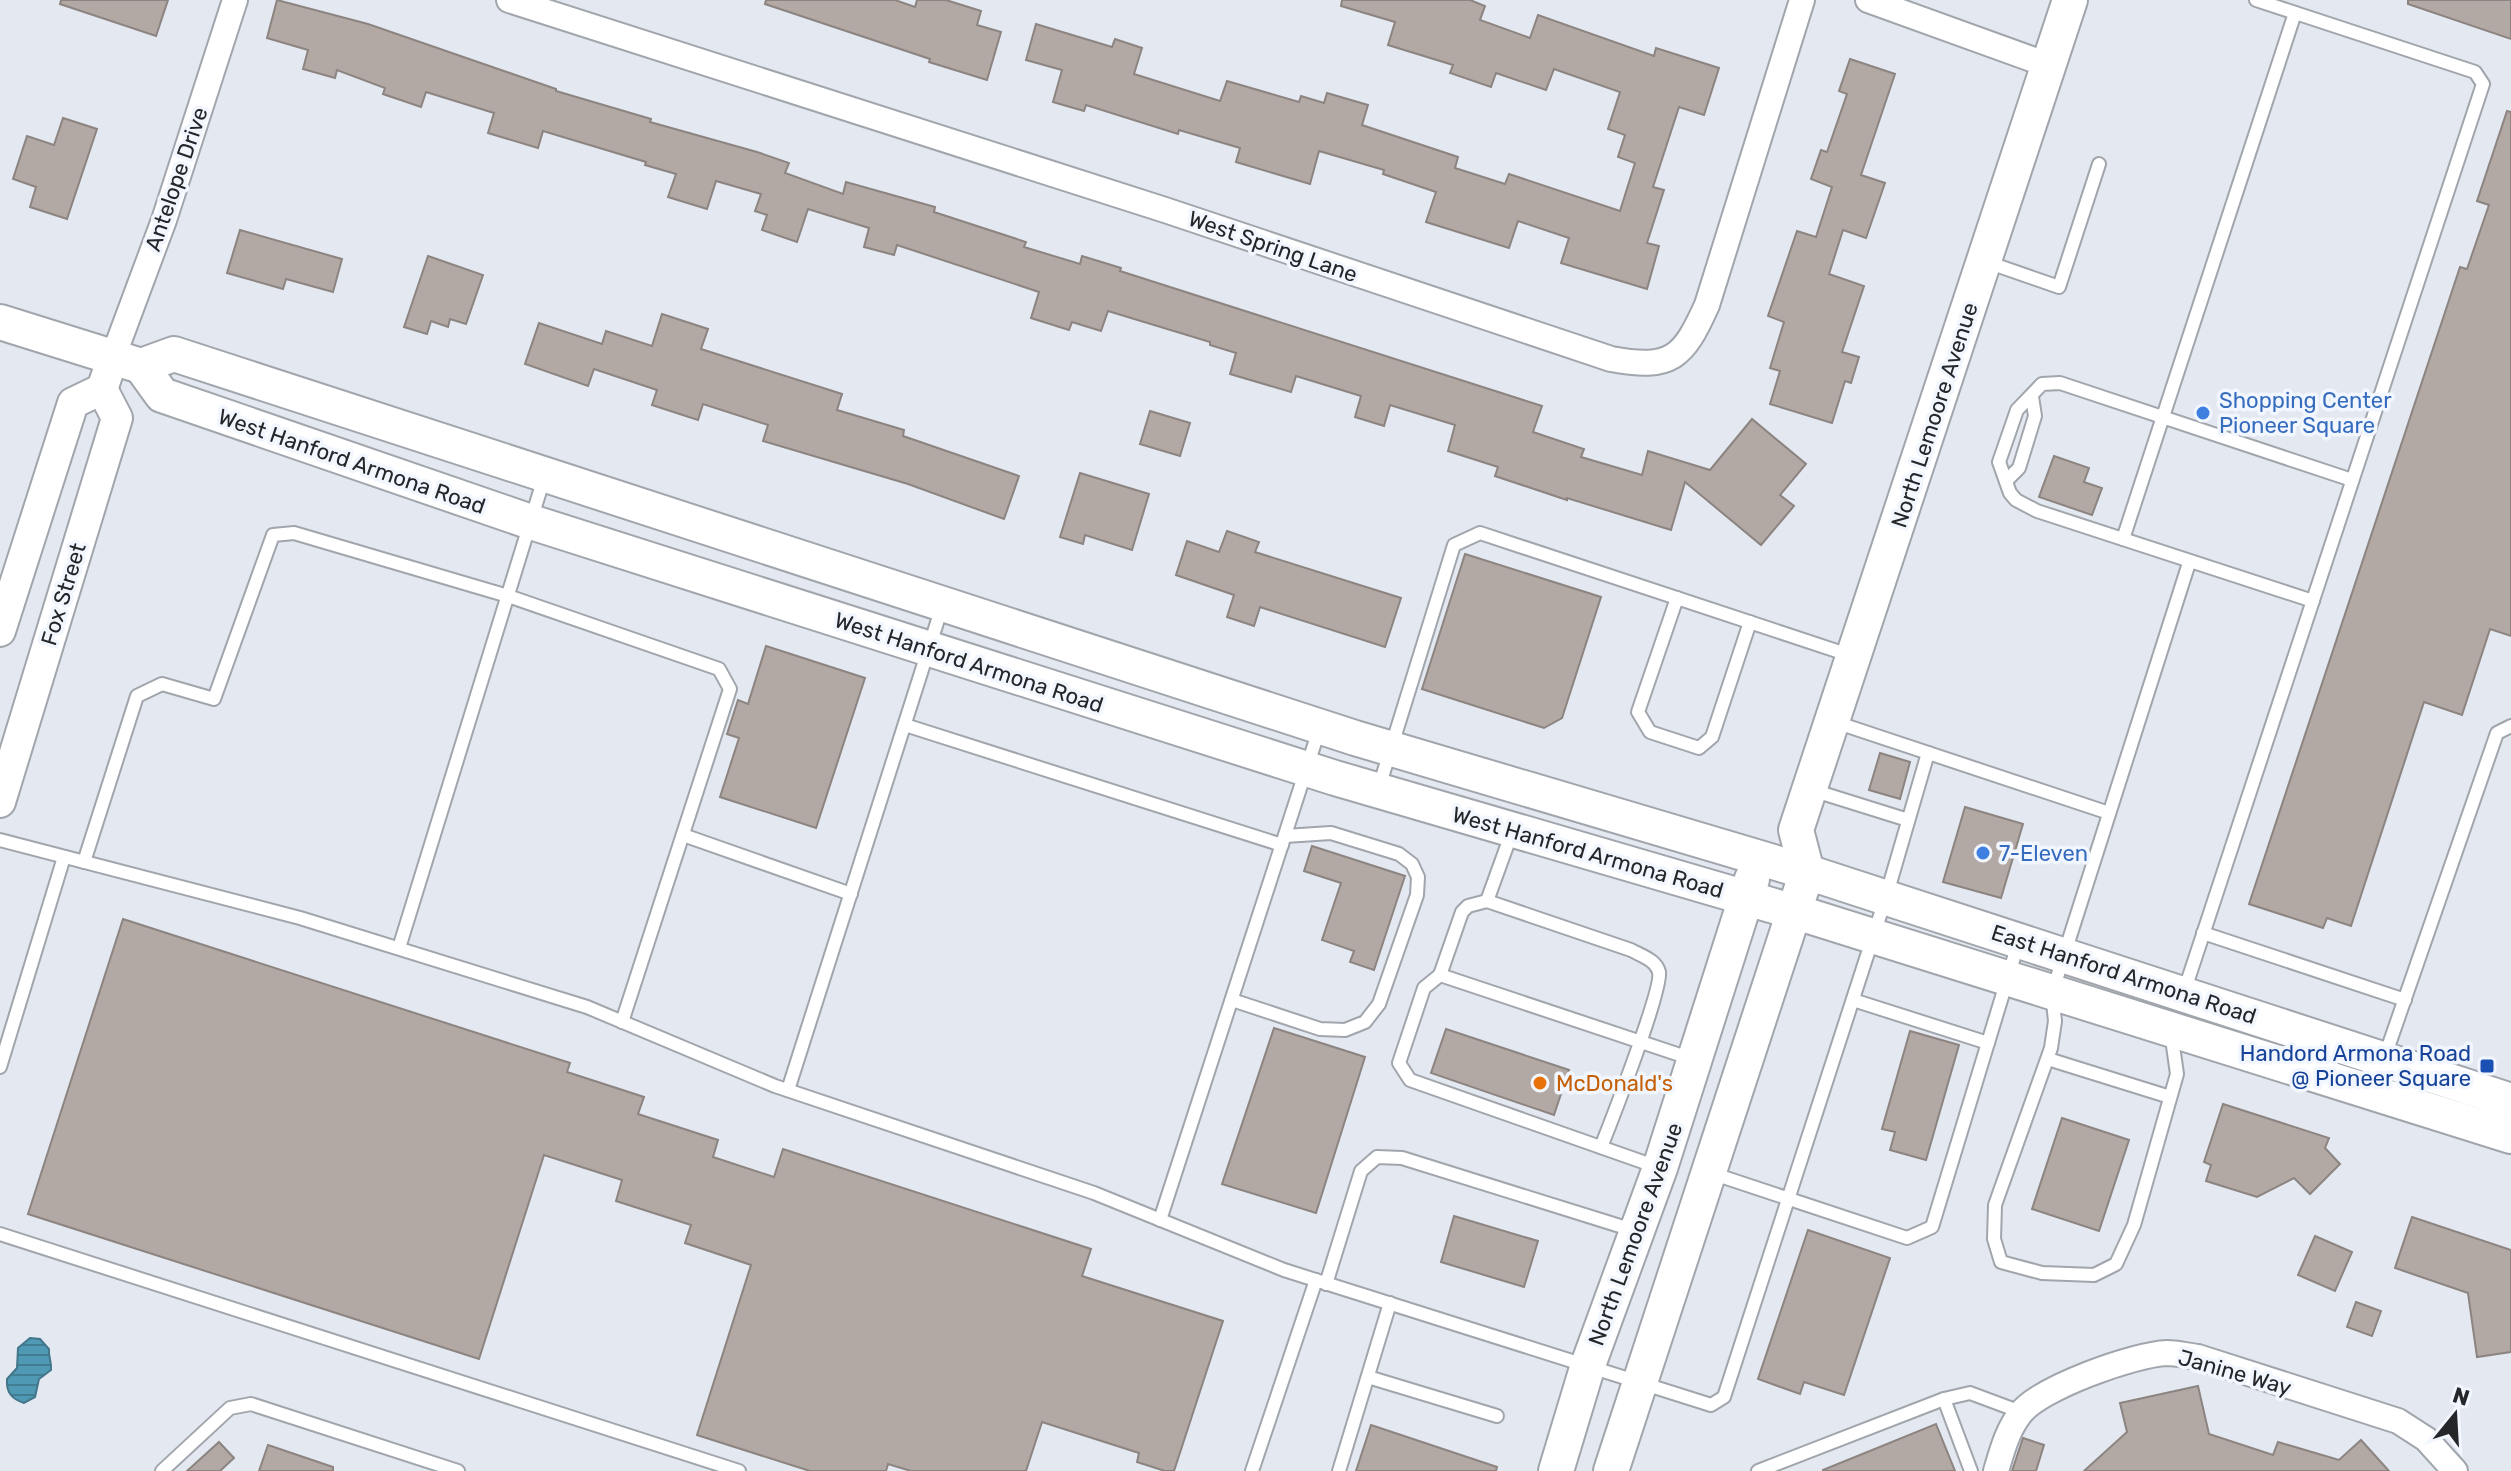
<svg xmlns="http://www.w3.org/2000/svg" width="2511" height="1471" viewBox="0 0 2511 1471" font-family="Rubik,sans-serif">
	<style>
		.water { fill: url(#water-rules); stroke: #43768b; stroke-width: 2 }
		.building { fill: #b2a9a5; stroke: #8c8480; stroke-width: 2 }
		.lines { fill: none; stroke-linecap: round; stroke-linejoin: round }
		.service-casing { stroke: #a1a5ac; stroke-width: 16 }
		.minor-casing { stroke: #a1a5ac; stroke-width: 28 }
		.tertiary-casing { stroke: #a1a5ac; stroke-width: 34 }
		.secondary-casing { stroke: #a1a5ac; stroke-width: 38 }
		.service { stroke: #fff; stroke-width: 12 }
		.minor { stroke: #fff; stroke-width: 24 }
		.tertiary { stroke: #fff; stroke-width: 30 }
		.secondary { stroke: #fff; stroke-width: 34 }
		.shop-dot { fill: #3f7fe0; stroke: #f2f6fe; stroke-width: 3 }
		.transit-dot { fill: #1a4fb4; stroke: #f2f6fe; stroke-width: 3 }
		.food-dot { fill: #e8710a; stroke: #f2f6fe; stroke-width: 3 }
		.labels { text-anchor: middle; stroke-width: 7; stroke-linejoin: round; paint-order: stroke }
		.street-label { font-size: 22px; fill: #252629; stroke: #f2f6fe }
		.shop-label { font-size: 22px; fill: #366cbe; stroke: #f2f6fe; text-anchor: start }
		.transit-label { font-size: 22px; fill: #164399; stroke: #f2f6fe; text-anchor: end }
		.food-label { font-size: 22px; fill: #c56008; stroke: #f2f6fe; text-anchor: start }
	</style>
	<defs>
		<pattern id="water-rules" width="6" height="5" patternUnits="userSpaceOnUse" patternTransform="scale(2)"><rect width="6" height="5" fill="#5099b5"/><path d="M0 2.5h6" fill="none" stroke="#427d93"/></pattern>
	</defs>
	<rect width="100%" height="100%" fill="#e4e9f1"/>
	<path class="water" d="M30,1338L40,1339L49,1349C48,1357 52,1362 51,1370L39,1379L35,1397L24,1403C12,1399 6,1393 7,1379L17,1368L18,1348Z"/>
	<g class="building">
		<path d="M61,0H168L156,36L60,4Z"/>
		<path d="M277,0L368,24L556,89V91L651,119L650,122L757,152L789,163L785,173L843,194L846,182L935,207L934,212L1026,242L1024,247L1080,264L1082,256L1121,268L1120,271L1542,406L1533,432L1584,449L1581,457L1642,475L1648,451L1710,470L1752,419L1806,464L1780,495L1794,506L1761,545L1685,482L1671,530L1567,498V500L1495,476L1498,467L1448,451L1455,425L1390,405L1384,426L1355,417L1361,396L1296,376L1291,392L1230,374L1236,353L1210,345V342L1108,311L1101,331L1072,322L1069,330L1031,318L1039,292L897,245L894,255L864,247L869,228L808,209L797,242L762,230L767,215L755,211L761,194L716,181L707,209L668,197L676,174L645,165L646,162L543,131L538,148L488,133L494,113L426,92L421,107L383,94L385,88L337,70L335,78L303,69L308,50L267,38Z"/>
		<path d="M766,0H895L915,7L917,0H946L981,11L977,25L1001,32L987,80L929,62L930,59L765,4Z"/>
		<path d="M1342,0H1470L1485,6L1480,20L1530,38L1538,15L1654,56L1656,48L1719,68L1704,115L1679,107L1653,187L1664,190L1647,243L1659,246L1647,289L1561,263L1569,238L1518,221L1509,248L1426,222L1436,192L1383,174L1384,170L1319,151L1310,184L1236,162L1240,148L1179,130L1178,134L1086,105L1084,111L1053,102L1062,70L1026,60L1036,24L1112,47L1115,39L1142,48L1134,74L1220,101L1227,81L1299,102L1301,96L1324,103L1327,93L1368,105L1362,125L1458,157L1455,168L1505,184L1509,174L1620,211L1635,163L1618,157L1625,135L1608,129L1620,92L1554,69L1546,90L1496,73L1491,87L1450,73L1453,65L1388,45L1395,22L1341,6Z"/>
		<path d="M2408,0H2511V39L2408,4Z"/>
		<path d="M1850,59L1895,74L1861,175L1885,183L1866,238L1843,230L1829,274L1864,286L1842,352L1859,357L1851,383L1845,381L1832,423L1770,404L1780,371L1770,368L1784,322L1768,316L1797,231L1816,237L1832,187L1811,179L1821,150L1827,152L1847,94L1839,91Z"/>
		<path d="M2507,111L2511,112V636L2490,629L2462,715L2424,702L2351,926L2327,918L2323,928L2249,904L2460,267L2467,269L2489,205L2477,201Z"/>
		<path d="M63,118L97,129L67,219L30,207L36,187L13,179L27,136L54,145Z"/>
		<path d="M240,230L342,259L333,292L286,279L283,289L227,273Z"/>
		<path d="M428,256L483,275L466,324L450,319L448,327L431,321L427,334L404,327Z"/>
		<path d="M662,314L708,329L701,349L842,394L837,410L904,430L903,436L1019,476L1004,519L908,484L763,441L768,425L703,404L698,420L652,405L657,390L594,369L588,386L525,364L539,323L602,344L606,331L652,346Z"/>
		<path d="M1150,411L1190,423L1180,456L1140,444Z"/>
		<path d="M2054,456L2089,468L2084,482L2102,488L2092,515L2039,497Z"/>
		<path d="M1080,473L1149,494L1132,550L1085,535L1083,544L1060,537Z"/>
		<path d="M1227,531L1259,542L1255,552L1401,598L1385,647L1260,607L1254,626L1227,617L1234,595L1176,575L1187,541L1219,552Z"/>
		<path d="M1465,554L1601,597L1562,718L1544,728L1422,689Z"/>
		<path d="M766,646L865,678L816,828L720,797L739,738L727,734L738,700L748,704Z"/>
		<path d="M1880,753L1910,762L1900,799L1869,790Z"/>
		<path d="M1965,807L2023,824L2001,898L1943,882Z"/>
		<path d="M1312,846L1405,876L1374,970L1350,962L1354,951L1322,940L1341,883L1304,871Z"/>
		<path d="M123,919L570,1063L567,1072L644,1097L638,1114L718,1140L713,1157L774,1177L783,1149L1091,1249L1082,1276L1223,1321L1174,1471H1165L1137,1462L1139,1453L1042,1422L1026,1471H911L888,1464L886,1471H810L697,1435L751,1265L685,1243L691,1225L616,1201L622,1180L544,1155L479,1359L28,1214Z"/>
		<path d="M1274,1028L1365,1057L1316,1213L1222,1184Z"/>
		<path d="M1446,1029L1569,1070L1554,1115L1431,1073Z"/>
		<path d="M1910,1031L1959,1045L1926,1160L1890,1150L1895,1132L1882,1129Z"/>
		<path d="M2223,1104L2329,1138L2325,1148L2340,1164L2310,1194L2294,1178L2257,1197L2206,1181L2211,1165L2204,1162Z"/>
		<path d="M2062,1118L2129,1140L2099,1231L2032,1209Z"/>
		<path d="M1454,1216L1538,1241L1524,1287L1441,1262Z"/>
		<path d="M2412,1217L2511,1250V1352L2477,1357L2468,1293L2395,1268Z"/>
		<path d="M1808,1230L1890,1258L1844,1395L1804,1382L1800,1394L1758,1379Z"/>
		<path d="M2315,1236L2352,1252L2335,1291L2298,1275Z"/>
		<path d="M2356,1302L2381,1311L2372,1336L2347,1327Z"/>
		<path d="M2198,1386L2209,1434L2273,1455L2278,1442L2339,1460L2361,1440L2389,1471H2084L2127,1432L2120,1403Z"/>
		<path d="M1936,1424L1955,1471H1823V1470Z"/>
		<path d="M1371,1425L1497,1467L1496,1471H1356Z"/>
		<path d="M2023,1438L2044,1445L2036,1471H2012Z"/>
		<path d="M219,1442L234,1458L220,1471H187Z"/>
		<path d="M268,1445L333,1467V1471H259Z"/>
	</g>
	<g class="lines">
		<g class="service-casing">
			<g id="service">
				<path d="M1987,262L2059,287L2099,164"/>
				<path d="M2006,481L2019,468L2035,416L2032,397"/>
				<path d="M2123,539L2295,13"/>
				<path d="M1677,598L1638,712L1650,732L1699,748L1712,737L1750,622"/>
				<path d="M2313,601L2037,511L2016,500L2010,493L1999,462L2017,410L2042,384L2060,383L2352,480"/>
				<path d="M1835,722L2109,813"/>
				<path d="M905,725L1282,845"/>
				<path d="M1379,787L1454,545L1480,533L1852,656"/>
				<path d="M1812,790L1908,820"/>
				<path d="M683,835L851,894"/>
				<path d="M0,840L300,918L587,1007L775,1086L1094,1193L1284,1270L1711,1405L1724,1397L1886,897L1928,753"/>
				<path d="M84,862L137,696L162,684L214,699L273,535L294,533L508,596L719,669L730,689L622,1022"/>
				<path d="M1487,901L1512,832"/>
				<path d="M2203,933L2405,1000"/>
				<path d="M399,948L544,478"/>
				<path d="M1440,975L1424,988L1399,1063L1410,1080L1660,1168"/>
				<path d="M2184,992L2483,84L2475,72L2256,0"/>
				<path d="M1232,1000L1320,1029L1345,1030L1365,1022L1379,1004L1417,895L1418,877L1412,864L1399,854L1331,833L1285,836"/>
				<path d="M1853,1000L1988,1043"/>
				<path d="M2171,1032L2177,1074L2134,1225L2116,1264L2094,1275L2042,1273L2001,1262L1994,1239L1995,1205L2051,1048L2055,1021L2052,993L2189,563"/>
				<path d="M2048,1059L2170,1097"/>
				<path d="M2384,1059L2497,733L2511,726"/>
				<path d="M0,1067L64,857"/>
				<path d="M788,1090L942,607"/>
				<path d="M1601,1147C1611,1122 1663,988 1659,972C1656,960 1642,956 1631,950L1487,901L1468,906L1462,912L1440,975L1692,1059"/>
				<path d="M1711,1173L1907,1238L1932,1227L2018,944"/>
				<path d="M1160,1220L1319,730"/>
				<path d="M0,1234L739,1471"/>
				<path d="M1326,1284L1361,1171L1377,1157L1402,1158L1636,1231"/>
				<path d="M1368,1377L1497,1416"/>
				<path d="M1944,1399L1971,1471"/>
				<path d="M162,1471L230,1408L251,1404L458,1471"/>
				<path d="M1252,1471L1316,1280"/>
				<path d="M1339,1471L1390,1303"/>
				<path d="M1758,1471L1944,1399L1970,1393L2021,1412"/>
			</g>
		</g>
		<g class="minor-casing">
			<g id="minor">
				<path d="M509,0L1165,210L1611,359C1672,370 1683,358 1707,305L1802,0"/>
				<path d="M1868,0L2048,65"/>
				<path d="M113,357L164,220L235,0"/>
				<path d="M1996,1471C2002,1451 2007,1431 2020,1414C2039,1388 2135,1354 2167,1353C2177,1353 2188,1356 2198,1357L2398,1421L2426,1439L2455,1471"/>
			</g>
		</g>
		<g class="tertiary-casing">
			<g id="tertiary">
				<path d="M0,631L73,403L102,389L108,372"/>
				<path d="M0,802L117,418L102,389"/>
			</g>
		</g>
		<g class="secondary-casing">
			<g id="secondary">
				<path d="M0,322L141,366L162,395L531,522L1335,778L1812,917L2511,1136"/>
				<path d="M141,366L174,354L1355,738L1807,872L2511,1101"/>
				<path d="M1556,1471L1588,1365L1660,1168L1752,879"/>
				<path d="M1611,1471L1807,872L1796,830L2070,0"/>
			</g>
		</g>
		<use href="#service" class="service"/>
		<use href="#minor" class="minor"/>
		<use href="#tertiary" class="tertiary"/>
		<use href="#secondary" class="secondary"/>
	</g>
	<g class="shop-dot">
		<circle cx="2203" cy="413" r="8"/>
		<circle cx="1983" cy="853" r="8"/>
	</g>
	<rect class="transit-dot" x="2479" y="1058" width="16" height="16" rx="4"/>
	<circle class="food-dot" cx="1540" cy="1083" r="8"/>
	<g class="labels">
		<g class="street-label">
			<text transform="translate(176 179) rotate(-71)" y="8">Antelope Drive</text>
			<text transform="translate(1273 246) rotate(19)" y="8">West Spring Lane</text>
			<text transform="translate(1934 415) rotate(-72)" y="8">North Lemoore Avenue</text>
			<text transform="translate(352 461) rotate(19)" y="8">West Hanford Armona Road</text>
			<text transform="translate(63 594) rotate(-73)" y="8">Fox Street</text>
			<text transform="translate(969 662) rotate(18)" y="8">West Hanford Armona Road</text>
			<text transform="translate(1588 852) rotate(16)" y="8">West Hanford Armona Road</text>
			<text transform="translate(2124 974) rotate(18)" y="8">East Hanford Armona Road</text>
			<text transform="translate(1635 1234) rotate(-70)" y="8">North Lemoore Avenue</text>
			<text transform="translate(2235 1372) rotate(16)" y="8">Janine Way</text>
		</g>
		<g class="shop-label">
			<text x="2219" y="408">Shopping Center<tspan x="2219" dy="25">Pioneer Square</tspan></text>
			<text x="1999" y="861">7-Eleven</text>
		</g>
		<g class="transit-label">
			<text x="2471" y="1061">Handord Armona Road<tspan x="2471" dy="25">@ Pioneer Square</tspan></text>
		</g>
		<g class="food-label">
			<text x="1556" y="1091">McDonald's</text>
		</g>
	</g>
	<g transform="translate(2455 1415) rotate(18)" stroke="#f2f6fe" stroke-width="6" paint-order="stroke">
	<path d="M0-6L14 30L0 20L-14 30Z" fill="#252629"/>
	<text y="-12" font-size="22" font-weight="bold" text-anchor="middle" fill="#252629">N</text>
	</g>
</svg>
